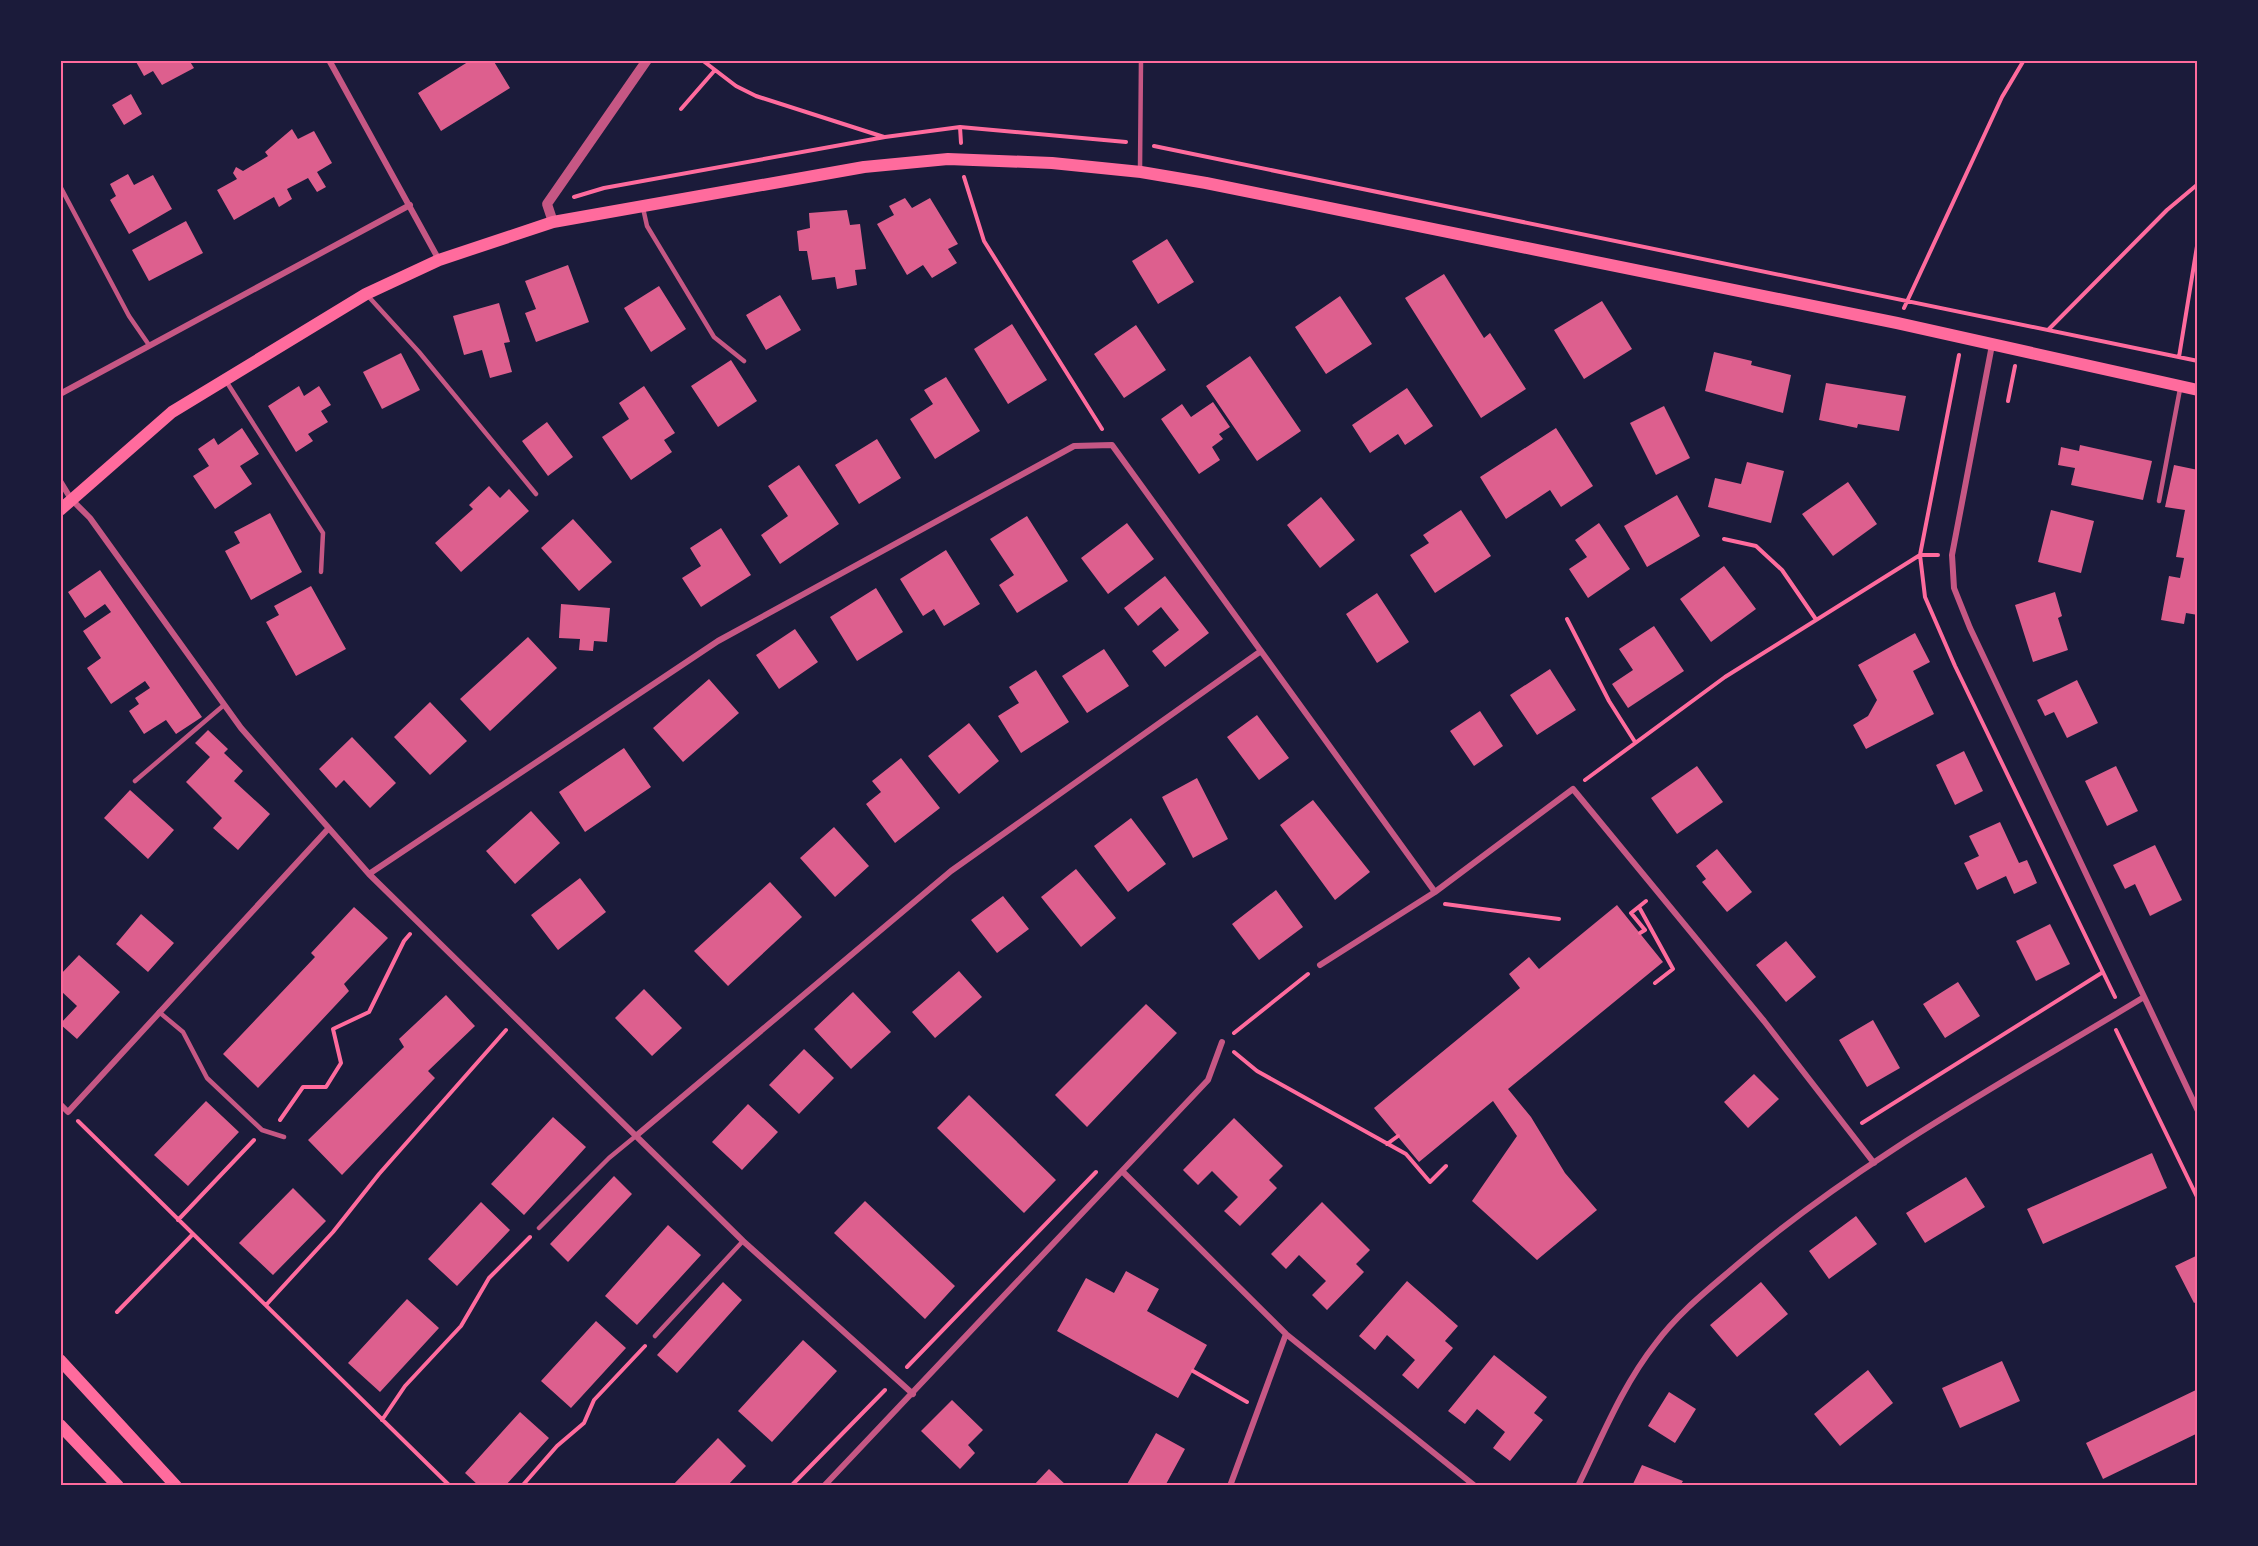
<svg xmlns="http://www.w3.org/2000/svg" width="2258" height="1546" font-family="Manrope,sans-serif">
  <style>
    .building { fill: #dd5f8e }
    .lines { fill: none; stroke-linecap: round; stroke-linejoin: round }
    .path { stroke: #ff6b9d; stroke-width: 4 }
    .service { stroke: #c65784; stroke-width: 4.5 }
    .minor { stroke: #c65784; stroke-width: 6 }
    .tertiary { stroke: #c65784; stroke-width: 10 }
    .secondary { stroke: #ff6b9d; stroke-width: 12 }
    .neatline { fill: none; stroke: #ff6b9d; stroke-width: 2 }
  </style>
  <rect width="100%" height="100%" fill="#1b1b3a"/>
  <!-- building -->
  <path class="building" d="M135,60H189L194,68L162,85L153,71L144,76Z
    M471,60H493L510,88L441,131L418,93Z
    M131,94L142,114L124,125L112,105Z
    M292,129L298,139L314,131L332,163L317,172L326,187L317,192L308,178L287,189L292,199L279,207L274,197L234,220L217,190L237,179L233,173L236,167L243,171L268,156L265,152Z
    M128,174L134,185L153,175L172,209L129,234L110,200L116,196L110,184Z
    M905,198L912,208L930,198L958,244L948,249L957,263L932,278L923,265L907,275L877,224L894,215L889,206Z
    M847,210L850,225L860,224L866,269L855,270L857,285L837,289L835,277L812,280L807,251H799L797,231L810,228L809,213Z
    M186,221L203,253L149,281L132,250Z
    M1167,239L1194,282L1158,304L1132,261Z
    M568,265L589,322L536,342L525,313L536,309L525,281Z
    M1444,274L1484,338L1490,333L1526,389L1481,418L1405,298Z
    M659,286L686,329L651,352L624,308Z
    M780,295L801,330L766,350L746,315Z
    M1340,296L1372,344L1326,374L1295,327Z
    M1602,301L1632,349L1584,379L1554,330Z
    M499,303L510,342L504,343L512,372L490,378L482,350L464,355L453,316Z
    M1012,324L1047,380L1008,404L974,349Z
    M1136,325L1166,370L1124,398L1094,354Z
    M1714,352L1752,361L1751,365L1791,375L1783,413L1705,391Z
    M401,353L420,390L382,409L363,372Z
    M1250,356L1301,431L1257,461L1206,386Z
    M731,360L757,401L718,427L691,386Z
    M946,377L980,431L935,459L910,419L933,404L924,390Z
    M1826,383L1906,396L1899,431L1858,424L1857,428L1819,420Z
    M299,386L304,396L319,386L331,405L321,411L328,422L308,434L313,441L296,452L268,406Z
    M644,386L675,433L664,440L672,452L631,480L602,437L629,419L619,403Z
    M1407,388L1433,426L1405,445L1398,434L1370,453L1352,425Z
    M1213,402L1230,427L1219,434L1223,439L1212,447L1220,460L1199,474L1161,419L1182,404L1191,417Z
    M1664,406L1690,458L1656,475L1630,423Z
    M547,422L573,457L548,476L522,441Z
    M242,428L259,454L240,466L252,484L215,509L193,476L209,466L198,449L214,438L218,445Z
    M1556,428L1593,486L1561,507L1550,490L1506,519L1480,477Z
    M877,439L901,478L859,504L835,465Z
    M2080,445L2152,461L2143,500L2071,485L2075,468L2058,465L2061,447L2079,451Z
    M1747,462L1784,471L1771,523L1708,507L1715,478L1741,484Z
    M799,465L839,524L780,564L761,535L788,516L768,486Z
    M2174,465L2198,470V615L2186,613L2184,624L2161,620L2169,576L2180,578L2184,558L2176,557L2185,510L2165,507Z
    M1848,482L1877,524L1833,556L1802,514Z
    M489,486L500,498L509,489L529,511L461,572L435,543L473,509L469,505Z
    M1677,495L1700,536L1647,567L1624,526Z
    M1321,497L1355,540L1320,568L1287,525Z
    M1461,510L1491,556L1435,593L1410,555L1429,543L1423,535Z
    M2051,510L2094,521L2081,573L2038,562Z
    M270,513L302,572L251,600L225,551L240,543L234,532Z
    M1027,516L1068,581L1017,613L999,585L1014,575L990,539Z
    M573,519L612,562L579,591L541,548Z
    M1127,523L1154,559L1108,594L1081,558Z
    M1599,523L1630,569L1588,598L1569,569L1587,557L1575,540Z
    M721,528L751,575L701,607L682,578L701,566L690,548Z
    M946,550L980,604L944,626L934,609L923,616L900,579Z
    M1724,566L1756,609L1711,642L1680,599Z
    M100,570L202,717L176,734L166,720L144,734L129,711L139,704L135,698L150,688L145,681L111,704L87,668L101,658L83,631L111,612L105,604L85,618L68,592Z
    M1165,576L1209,633L1165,667L1152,651L1179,630L1161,607L1138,626L1124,608Z
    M311,586L346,649L296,676L266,622L279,615L274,606Z
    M876,588L903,632L857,661L830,617Z
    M2055,592L2062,616L2058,618L2068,650L2033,662L2015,605Z
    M1377,593L1409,642L1377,663L1346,614Z
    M561,604L610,608L607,642L594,641L593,651L579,650L580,639L559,638Z
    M1654,626L1684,671L1628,708L1612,684L1633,670L1619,649Z
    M795,629L818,662L779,689L756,655Z
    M1915,633L1930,662L1913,671L1934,714L1866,749L1853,725L1868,716L1877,700L1858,665Z
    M528,637L557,668L490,731L460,699Z
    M1104,649L1129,686L1087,713L1062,676Z
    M1550,669L1576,710L1537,735L1510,695Z
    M1036,670L1069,722L1021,753L998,716L1019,703L1009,687Z
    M709,679L739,713L683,762L653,728Z
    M2077,680L2098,723L2067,738L2054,712L2045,716L2037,700Z
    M430,702L467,741L430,775L394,737Z
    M1480,711L1503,746L1474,766L1450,731Z
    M1257,715L1289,758L1259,780L1227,737Z
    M969,723L999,761L959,794L928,756Z
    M208,730L228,749L224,753L243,771L234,781L270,814L238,850L213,828L222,818L186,782L210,757L195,743Z
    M352,737L396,783L370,808L344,780L336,788L319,769Z
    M624,748L651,787L585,832L559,792Z
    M1964,751L1983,791L1955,805L1936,765Z
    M901,758L940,808L895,843L866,804L881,792L872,781Z
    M1697,766L1723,802L1677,834L1651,798Z
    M2116,766L2138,811L2107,826L2085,781Z
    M1197,778L1228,839L1193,858L1162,797Z
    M130,790L174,830L148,859L104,818Z
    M1313,800L1370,872L1335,900L1280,825Z
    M531,811L560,843L515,884L486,851Z
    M1131,818L1166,864L1128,892L1094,846Z
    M2000,822L2019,863L2027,860L2037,883L2014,894L2006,876L1977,890L1964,863L1979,856L1969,836Z
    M834,827L869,866L835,897L800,858Z
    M2155,845L2182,900L2150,916L2135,884L2125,889L2113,865Z
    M1717,849L1752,892L1727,912L1702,882L1706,879L1696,866Z
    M1076,869L1116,918L1081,947L1041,897Z
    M580,878L606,912L558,950L531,915Z
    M770,882L802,917L728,986L694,951Z
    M1276,890L1303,927L1259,960L1232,924Z
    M1003,896L1029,929L997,953L971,920Z
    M1617,905L1663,962L1508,1089L1531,1117L1565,1173L1597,1210L1537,1260L1472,1201L1517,1136L1493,1101L1419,1162L1374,1108L1520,988L1509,974L1529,957L1539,969Z
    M354,907L388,938L344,984L349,991L258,1088L223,1054L315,957L311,953Z
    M141,914L174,943L148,972L116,944Z
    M2050,924L2070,964L2036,981L2016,941Z
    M1786,941L1816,977L1786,1002L1756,965Z
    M79,955L120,992L77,1039L60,1024L77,1006L60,990V975Z
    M959,971L982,997L935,1038L912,1012Z
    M1958,982L1980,1016L1945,1038L1923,1004Z
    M644,989L682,1028L652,1056L615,1018Z
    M853,992L891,1032L851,1069L814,1029Z
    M446,995L475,1026L428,1071L435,1078L342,1175L308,1140L404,1047L399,1039Z
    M1146,1004L1177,1033L1087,1127L1055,1095Z
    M1873,1020L1900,1068L1867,1087L1839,1040Z
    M804,1049L834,1078L799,1114L769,1085Z
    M1754,1074L1779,1099L1748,1128L1724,1102Z
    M969,1095L1056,1180L1024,1213L937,1128Z
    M206,1101L239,1132L188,1186L154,1155Z
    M748,1104L778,1132L742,1170L712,1142Z
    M553,1117L586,1147L524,1215L491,1184Z
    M1234,1118L1283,1166L1269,1180L1277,1188L1240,1226L1224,1211L1238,1197L1212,1171L1198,1185L1183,1170Z
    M2152,1153L2167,1188L2043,1244L2027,1209Z
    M614,1176L632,1194L568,1262L550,1244Z
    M1966,1177L1985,1207L1925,1243L1906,1213Z
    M293,1188L326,1221L273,1275L239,1243Z
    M865,1201L955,1286L925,1319L834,1233Z
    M481,1202L510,1230L457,1286L428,1259Z
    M1322,1202L1370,1250L1356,1264L1364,1272L1327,1310L1312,1295L1326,1281L1299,1255L1286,1269L1271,1254Z
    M1856,1216L1877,1244L1829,1279L1809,1251Z
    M668,1225L701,1255L637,1325L605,1296Z
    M2198,1255V1301L2194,1303L2175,1266Z
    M1126,1271L1159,1289L1147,1311L1207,1345L1178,1398L1057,1331L1086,1278L1114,1293Z
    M1407,1281L1458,1326L1445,1341L1453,1348L1418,1389L1402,1375L1415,1360L1387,1335L1375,1350L1359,1336Z
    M723,1282L742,1300L677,1373L657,1355Z
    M1761,1282L1788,1314L1737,1357L1710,1325Z
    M407,1299L439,1328L380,1392L348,1363Z
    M596,1321L626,1348L571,1408L541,1381Z
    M803,1340L837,1371L772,1442L738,1411Z
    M1494,1355L1547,1397L1534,1413L1543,1420L1510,1461L1493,1448L1505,1432L1477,1409L1465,1424L1448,1411Z
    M2002,1361L2020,1401L1960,1428L1942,1388Z
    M1868,1370L1893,1403L1840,1446L1814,1414Z
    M2198,1389V1433L2103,1479L2086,1443Z
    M1669,1392L1696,1409L1675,1443L1648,1426Z
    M952,1400L983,1430L968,1445L975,1453L960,1469L921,1431Z
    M520,1412L549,1438L505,1486H479L465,1473Z
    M1156,1433L1185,1449L1165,1486H1126Z
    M718,1438L746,1466L727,1486H672Z
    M1642,1465L1683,1481L1680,1486H1632Z
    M1049,1469L1067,1486H1033Z"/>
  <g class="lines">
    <!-- path -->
    <path class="path" d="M702,60L736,86L756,96L884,137
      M681,109L715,70
      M960,127L961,143
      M1154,146L2198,361
      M964,177L984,241L1102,429
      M574,197L604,188L885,137L960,127L1126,142
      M1904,308L2002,97L2024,60
      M2049,329L2167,210L2198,184
      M1959,355L1920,555L1925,597L1955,666L2115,997
      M2179,357L2198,240
      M2008,401L2015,366
      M1724,539L1756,546L1782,570L1815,618
      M1567,619L1609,701L1635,742
      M1585,780L1725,677L1920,555H1938
      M1445,904L1559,919
      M1639,907L1673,969L1655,983
      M1640,933L1645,930L1631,913L1646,901
      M2116,1030L2198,1199
      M1234,1033L1308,974
      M1234,1052L1257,1071L1406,1154L1430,1182L1446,1166
      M280,1120L303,1087H326L341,1063L333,1029L369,1012L404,941L410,934
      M78,1121L450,1486
      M1862,1123L2103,972
      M1387,1144L1398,1136
      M178,1220L254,1140
      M266,1305L333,1232L379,1174L506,1030
      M117,1312L193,1234
      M907,1367L1096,1172
      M1193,1371L1247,1402
      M382,1420L405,1386L461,1326L489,1278L530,1237
      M522,1486L557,1446L584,1423L594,1400L645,1346
      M791,1486L885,1390"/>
    <!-- service -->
    <path class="service" d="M1140,169L1141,60
      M60,186L129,316L149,345
      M643,208L647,226L714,337L744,361
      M368,296L419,352L536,494
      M226,381L323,533L321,572
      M2159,501L2180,389
      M135,781L224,705
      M159,1012L183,1032L207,1078L262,1130L284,1137
      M539,1228L609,1158L637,1135
      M655,1336L743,1241"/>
    <!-- minor -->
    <path class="minor" d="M329,60L439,260
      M1992,345L1952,555L1954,588L1970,628L2198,1111
      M60,394L410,205
      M60,481L71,499L90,518L241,728L369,874L743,1241L913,1394
      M369,874L718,641L1074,446L1112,445L1435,892
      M1320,965L1435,892L1573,789L1764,1021L1874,1163
      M60,1104L68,1112L328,829
      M637,1135L951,871L1261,651
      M1123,1172L1286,1334L1475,1486
      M824,1486L1208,1080L1222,1042
      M1230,1486L1286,1334
      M1578,1486C1602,1437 1622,1386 1656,1343C1679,1312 1709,1289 1738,1264C1859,1160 2008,1080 2144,997"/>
    <!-- tertiary -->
    <path class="tertiary" d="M553,222L547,204L647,60"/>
    <!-- secondary -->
    <path class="secondary" d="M60,510L172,412L366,294L439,260L553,222L864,167L948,159L1052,163L1141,172L1206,183L1897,323L2198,390
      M60,1360L176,1486
      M60,1425L118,1486"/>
  </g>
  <!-- border -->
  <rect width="2258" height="1546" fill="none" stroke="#1b1b3a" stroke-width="123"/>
  <rect x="62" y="62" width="2134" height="1422" class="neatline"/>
</svg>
